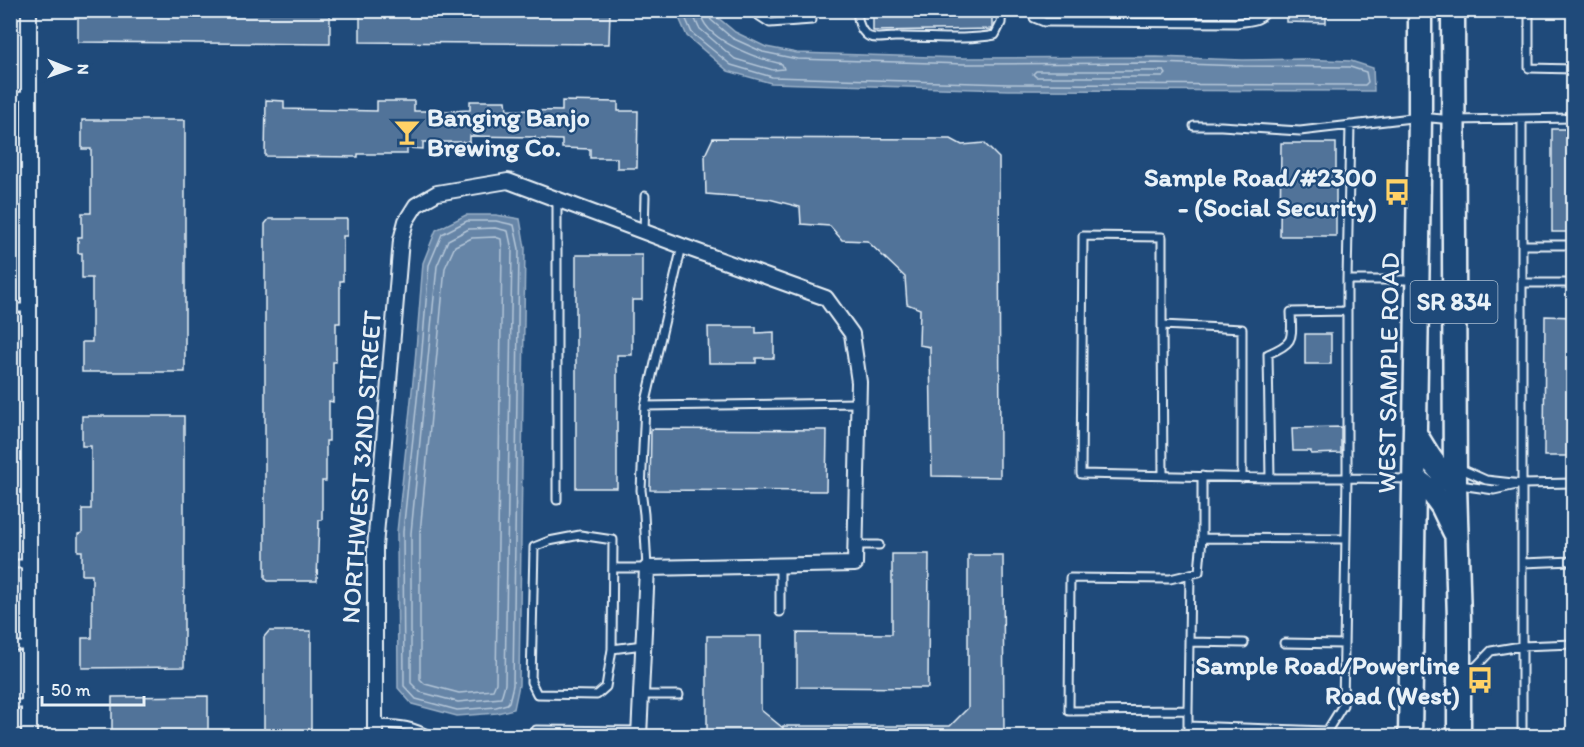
<svg xmlns="http://www.w3.org/2000/svg" width="1584" height="747" font-family="Itim,sans-serif">
  <style>
    .water { fill: #6685a7; stroke: #9ab0c7; stroke-width: 1.5 }
    .lines { fill: none; stroke-linecap: round; stroke-linejoin: round }
    .shore { stroke: #b4c6d8; stroke-width: 1.5 }
    .building { fill: #517399; stroke: #e8f1f8; stroke-width: 1.5 }
    .lane-casing { stroke: #e8f1f8; stroke-width: 11 }
    .street-casing { stroke: #e8f1f8; stroke-width: 18 }
    .primary-casing { stroke: #e8f1f8; stroke-width: 27 }
    .lane { stroke: #1f4a7a; stroke-width: 7 }
    .street { stroke: #1f4a7a; stroke-width: 14 }
    .primary { stroke: #1f4a7a; stroke-width: 22 }
    .labels { text-anchor: middle; stroke-width: 4.5; stroke-linejoin: round; paint-order: stroke }
    .shield { fill: #1f4a7a; stroke: #acbfd2; stroke-width: 1.5 }
    .shield-label { font-size: 24px; font-weight: bold; fill: #e8f1f8 }
    .poi-label { font-size: 26px; font-weight: bold; fill: #e8f1f8; stroke: #1f4a7a; text-anchor: end }
    .street-label { font-size: 26px; fill: #e8f1f8; stroke: #1f4a7a }
  </style>
  <rect width="100%" height="100%" fill="#1f4a7a"/>
  <filter id="ink" filterUnits="userSpaceOnUse"><feTurbulence type="fractalNoise" baseFrequency=".0167" numOctaves="2"/><feDisplacementMap in="SourceGraphic" scale="12" xChannelSelector="R" yChannelSelector="G"/><feConvolveMatrix kernelMatrix="1 2 1 2 8 2 1 2 1" color-interpolation-filters="sRGB"/></filter>
  <g filter="url(#ink)">
    <!-- water -->
    <path class="water" d="M676,11H713L716,16L735,32L766,47L797,53L965,58L1157,57L1243,60L1301,59L1351,61L1373,68L1374,91L1008,90L771,83L728,71L687,36Z
      M466,215H496L520,219L525,248L519,685L514,709L497,713L457,716L412,704L398,688L397,532L415,362L423,263L436,230Z"/>
    <g class="lines">
      <!-- shore -->
      <path class="shore" d="M682,10L692,33L731,65L772,77L1008,84L1365,85L1368,82L1366,72L1350,67L1243,66L1157,63L965,64L797,59L763,52L732,38L711,20L708,10
        M691,10L699,28L735,59L773,70L784,69L782,64C758,59 702,40 700,10
        M1036,71H1164L1166,74L1163,77H1036L1033,74Z
        M496,221L514,225L519,249L513,685L509,702L507,704L496,707L457,710L416,699L404,686L403,532L421,362L429,265L442,234L467,221Z
        M495,228L508,231L512,250L505,684L501,698L458,702L420,692L411,683V533L437,266L448,240L469,229Z
        M495,237L501,239L502,250L496,683L493,690L459,693L425,684L420,679V533L445,268L455,246L472,238Z"/>
    </g>
    <!-- building -->
    <path class="building" d="M78,10H330V44L78,42Z
      M360,10H610L609,44L360,42Z
      M873,10H992V29L873,31Z
      M1286,10H1326V23L1286,22Z
      M266,100L284,101V109L377,111V101H414V111H449L470,110V101H506L507,110L562,111V101L618,102V111H638L637,168H617V158H590V149L562,148V140L535,139V137L470,136V142H423V149L407,148V154H358V157L265,156Z
      M82,120H185V372H82V342H92V278H82V253H78V237H82V213H91V149H82Z
      M1552,129H1574V232H1552Z
      M713,138L951,139L962,145L984,143L999,158L1000,477L932,476L930,347L919,345L920,309L907,304L905,277L867,241L842,240L830,226L801,224L800,207L769,199L706,194L705,155Z
      M1281,143H1336V236H1280Z
      M269,219H347V236H343V281H340V323H336V362H333V402L329,401V441H326V481H322V520H319L317,581H268L265,578V224Z
      M576,255H642V300H632V355H617V488H576Z
      M1545,316L1574,317V456H1544Z
      M708,327H756V333L774,332V358H756V363H709Z
      M1305,334H1331V364H1305Z
      M82,416H184V667L82,668V638H92V575H82V551H78V534L82,533V509H91V446H82Z
      M1341,427V453L1311,454V451H1293L1292,428Z
      M651,429L827,430L826,491L650,490Z
      M892,554H929L928,688L797,687V633L892,634Z
      M968,555H1003L1004,736H707V636H761V710L783,728V726H950L968,708Z
      M269,631H311V736H264V637Z
      M208,696V736H112V697Z"/>
    <g class="lines">
      <defs>
        <path id="lane" d="M750,10L770,23L812,20
          M857,10C858,20 859,30 868,36C874,40 887,37 895,37C928,36 962,41 995,35L1001,23L1002,10
          M1032,10L1034,18L1044,22L1237,23C1248,21 1262,22 1267,10
          M1529,10V68L1574,69
          M10,98L29,95
          M1350,125L1347,280H1415
          M1194,126H1221L1300,131L1420,117L1453,120L1574,118
          M557,200V500
          M644,232L645,196
          M1522,245H1574
          M1347,280V478L1410,479
          M1522,283H1574
          M10,308H29
          M1162,325L1163,476
          M645,406L858,403
          M1459,468L1486,480L1522,484L1574,483
          M1202,476V538
          M1242,478V329L1162,325V237L1083,236L1081,474C1144,475 1207,477 1270,478
          M1460,485L1494,490L1517,485
          M856,545H879
          M1522,563L1574,561
          M10,564H29
          M613,568H647L644,514L641,490L645,406L682,246
          M780,612V565
          M1189,642L1244,643
          M1284,643L1344,644
          M10,646H29
          M612,649L613,540L580,535L549,541L534,547L531,682L537,694L597,695L606,687L612,649L643,645
          M1465,678L1491,651L1521,646L1574,644
          M641,695H679
          M10,704H29
          M1188,710L1190,574
          M375,724C399,725 409,724 431,736
          M1188,726L1244,728
          M531,736L536,730L639,731
          M1188,736V710L1069,711L1070,578L1170,579L1199,572L1202,538L1346,539
          M1244,736V728L1327,731L1343,705L1347,478H1270L1268,354C1295,343 1292,339 1291,312L1347,311
          M1522,736V119"/>
        <path id="street" d="M29,10V736
          M375,736V547L401,240L406,221L416,205L437,193L508,181L682,246L826,298L852,334L859,382L855,564L647,568L639,736"/>
        <path id="primary" d="M1453,10L1455,485L1459,619V736
          M1416,435C1429,457 1435,468 1455,485
          M1415,479L1431,491L1442,506L1454,531
          M1410,736L1420,117V10"/>
      </defs>
      <!-- lane casing -->
      <use href="#lane" class="lane-casing"/>
      <!-- street casing -->
      <use href="#street" class="street-casing"/>
      <!-- primary casing -->
      <use href="#primary" class="primary-casing"/>
      <!-- lane -->
      <use href="#lane" class="lane"/>
      <!-- street -->
      <use href="#street" class="street"/>
      <!-- primary -->
      <use href="#primary" class="primary"/>
    </g>
  </g>
  <!-- icons -->
  <defs>
    <symbol id="bar-bare" viewBox="-9 -9 18 18"><path d="M-6-5H6L.8 .8V4.5H3.5V6h-7V4.5H-.8V.8Z" fill="#ffd166" stroke="#1f4a7a" stroke-width="2.5" paint-order="stroke"/></symbol>
    <symbol id="bus-bare" viewBox="-9 -9 18 18"><path d="M-5-6H5V4H4V6H2V4H-2V6H-4V4H-5ZM-3.5-4V0h7V-4ZM-3.5 1.2v1.5H-2V1.2ZM2 1.2v1.5H3.5V1.2Z" fill="#ffd166" stroke="#1f4a7a" stroke-width="2.5" paint-order="stroke"/></symbol>
  </defs>
  <g fill-rule="evenodd">
    <use href="#bar-bare" x="388" y="113" width="38" height="38"/>
    <use href="#bus-bare" x="1378" y="173" width="38" height="38"/>
    <use href="#bus-bare" x="1461" y="661" width="38" height="38"/>
  </g>
  <g class="labels">
    <!-- shield labels -->
    <rect class="shield" x="1410.5" y="281" width="87" height="42" rx="4.5"/>
    <g class="shield-label">
      <text x="1454" y="310">SR 834</text>
    </g>
    <!-- poi labels -->
    <g class="poi-label">
      <text x="427" y="126" text-anchor="start">Banging Banjo<tspan x="427" dy="30">Brewing Co.</tspan></text>
      <text x="1377" y="186">Sample Road/#2300<tspan x="1377" dy="30">- (Social Security)</tspan></text>
      <text x="1460" y="674">Sample Road/Powerline<tspan x="1460" dy="30">Road (West)</tspan></text>
    </g>
    <!-- street labels -->
    <g class="street-label">
      <text transform="translate(1388 373) rotate(-89)" y="9">WEST SAMPLE ROAD</text>
      <text transform="translate(361 467) rotate(-86)" y="9">NORTHWEST 32ND STREET</text>
    </g>
  </g>
  <!-- margin -->
  <rect width="1584" height="747" fill="none" stroke="#1f4a7a" stroke-width="36"/>
  <rect x="18" y="18" width="1548" height="711" fill="none" stroke="#e8f1f8" stroke-width="2" filter="url(#ink)"/>
  <!-- north arrow -->
  <g transform="translate(69 69) rotate(91)" stroke="#1f4a7a" stroke-width="4.5" paint-order="stroke">
  <path d="M0-4.5L10 22L0 15L-10 22Z" fill="#e8f1f8"/>
  <text y="-9" font-size="16" font-weight="bold" text-anchor="middle" fill="#e8f1f8">N</text>
  </g>
  <!-- scale -->
  <path d="M42 696v9h102v-9" fill="none" stroke="#e8f1f8" stroke-width="3"/>
  <text x="51" y="696" font-size="18" fill="#e8f1f8" stroke="#1f4a7a" stroke-width="4.5" paint-order="stroke">50 m</text>
</svg>
